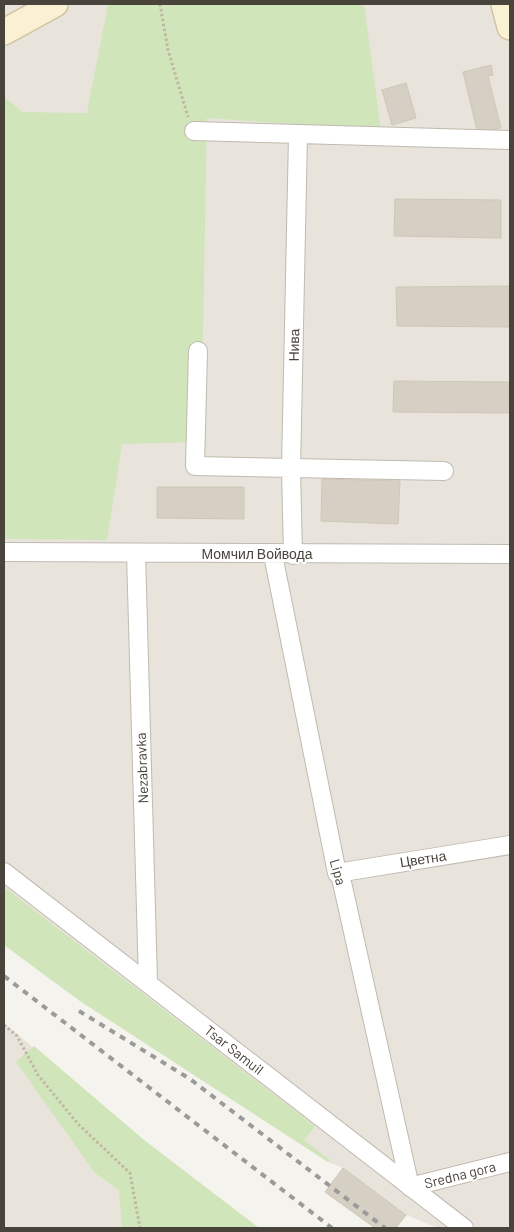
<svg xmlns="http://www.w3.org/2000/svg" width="514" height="1232" font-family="Barlow,sans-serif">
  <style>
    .residential { fill: #e8e4dc }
    .green { fill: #d1e5ba }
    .building { fill: #d6cfc3; stroke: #d0c6b7 }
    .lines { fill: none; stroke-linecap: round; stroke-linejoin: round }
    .street-casing { stroke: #c0bab0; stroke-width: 20 }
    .secondary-casing { stroke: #d0c4a1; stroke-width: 28 }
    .path { stroke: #c0b6a3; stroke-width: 3; stroke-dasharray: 2.5 2.5; stroke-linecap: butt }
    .street { stroke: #fff; stroke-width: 18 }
    .secondary { stroke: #faf0d2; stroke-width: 25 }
    .rail { stroke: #9a9a9a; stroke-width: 4; stroke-dasharray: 6 6; stroke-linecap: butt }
    .labels { text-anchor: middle; stroke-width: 4; stroke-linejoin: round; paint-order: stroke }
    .street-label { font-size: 14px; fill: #49443b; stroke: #fff }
  </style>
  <rect width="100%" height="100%" fill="#f5f3ed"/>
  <!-- residential -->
  <path class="residential" d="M4,4H510V1228H438L406,1215L343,1168L328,1162L80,1001L4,945Z
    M4,1023L144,1140L259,1228H4Z"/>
  <!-- green -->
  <path class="green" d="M108,4H364L381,130L207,118L201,442L122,444L107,540L4,539V97L23,112L87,113Z
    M4,887L315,1126L304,1140L330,1160L328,1162L80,1001L4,945Z
    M34,1046L144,1140L259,1228H122L119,1190L95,1173L16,1062Z"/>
  <!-- building -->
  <path class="building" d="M491,65L493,75L488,76L501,128L478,134L463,72Z
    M406,83L416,118L392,125L382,90Z
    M395,199L501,200V238L394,236Z
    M510,286V327L397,326L396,287Z
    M394,381L510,382V413L393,412Z
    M322,479L400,481L398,524L321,521Z
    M157,487H244V519L157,518Z
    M343,1168L406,1215L396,1228H375L325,1192Z"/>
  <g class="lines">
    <defs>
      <path id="street" d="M194,131L510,140
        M198,351L195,466L444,471
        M4,552L510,554
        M136,553L148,982
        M273,555L337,873L341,878L410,1187L510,1162
        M293,555L291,469L298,135
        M4,872L464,1228
        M337,873L510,845"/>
      <path id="secondary" d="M504,4L510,27
        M4,32L55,4"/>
    </defs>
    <!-- street casing -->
    <use href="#street" class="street-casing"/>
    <!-- secondary casing -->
    <use href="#secondary" class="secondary-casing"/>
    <!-- path -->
    <path class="path" d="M160,4L168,50L188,117
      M4,1025L17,1036L38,1075L78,1124L130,1173L140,1228"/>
    <!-- street -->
    <use href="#street" class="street"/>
    <!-- secondary -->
    <use href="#secondary" class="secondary"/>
    <!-- rail -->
    <path class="rail" d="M4,976L332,1228
      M79,1011L190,1079L385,1228"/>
  </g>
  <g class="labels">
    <!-- street labels -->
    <g class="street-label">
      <text transform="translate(294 345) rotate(-89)" y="5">Нива</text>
      <text x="257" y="559">Момчил Войвода</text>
      <text transform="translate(142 768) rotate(-92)" y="5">Nezabravka</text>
      <text transform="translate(423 859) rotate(-9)" y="5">Цветна</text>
      <text transform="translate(338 872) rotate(74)" y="5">Lipa</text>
      <text transform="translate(234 1050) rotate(38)" y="5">Tsar Samuil</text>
      <text transform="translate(460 1175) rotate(-14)" y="5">Sredna gora</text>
    </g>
  </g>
  <!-- border -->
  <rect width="514" height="1232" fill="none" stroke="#49443b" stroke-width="10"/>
</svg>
